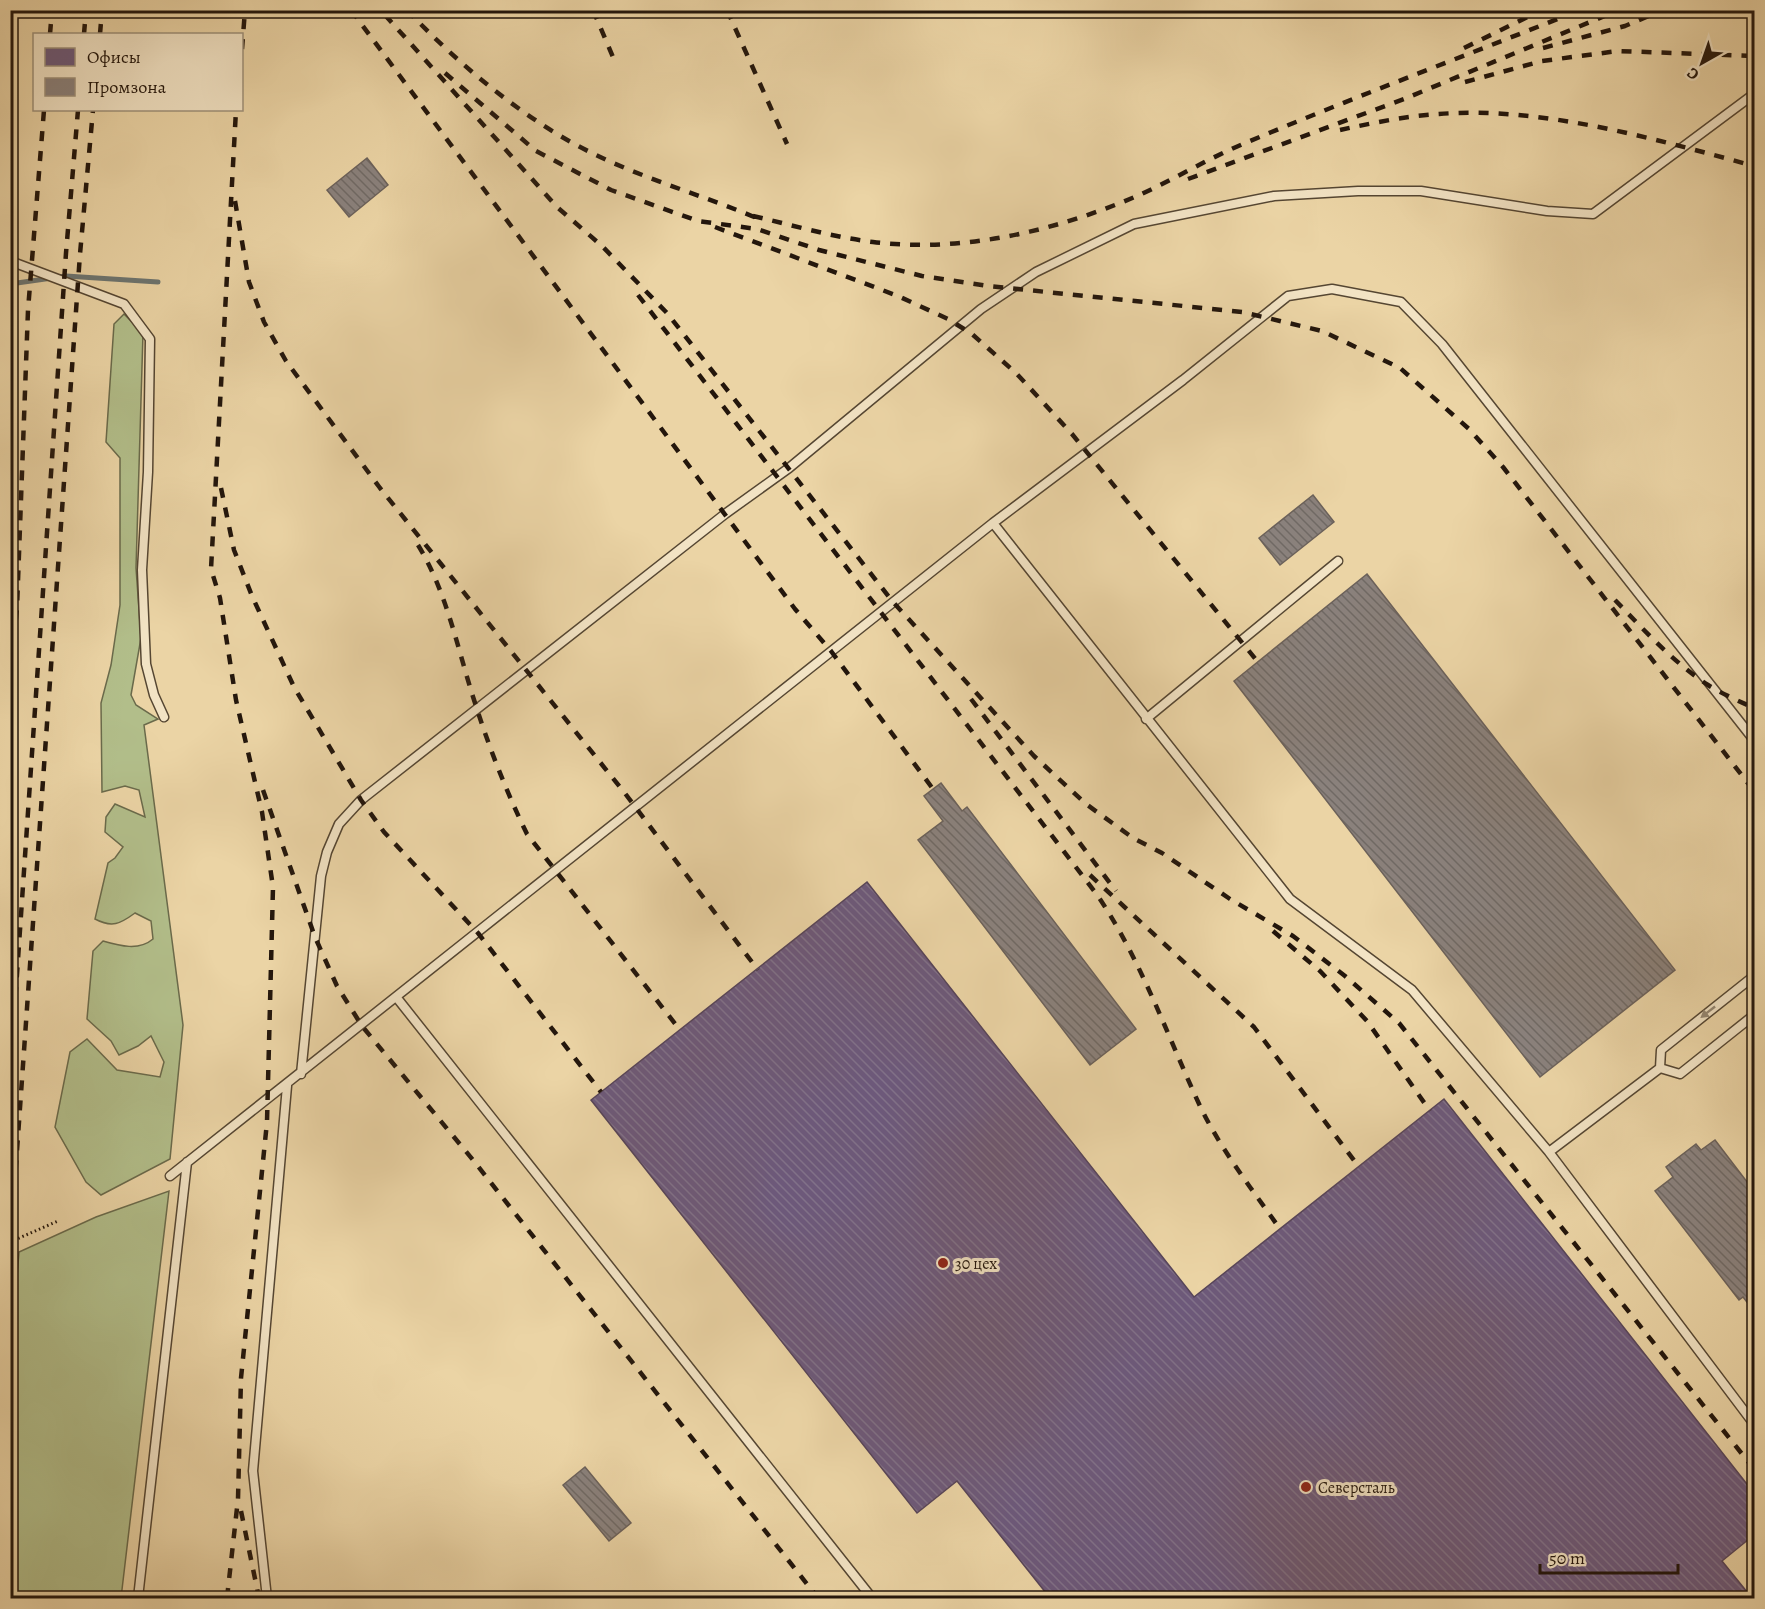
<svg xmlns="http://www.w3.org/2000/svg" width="1765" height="1609" font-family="Alegreya,serif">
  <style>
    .green { fill: #b2be8a; stroke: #6a6a4b; stroke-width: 1.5 }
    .offices { fill: url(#offices-back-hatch); stroke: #574559; stroke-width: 1.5 }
    .industry { fill: url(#industry-back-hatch); stroke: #6b615a; stroke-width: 1.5 }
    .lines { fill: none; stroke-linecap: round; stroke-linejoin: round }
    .stream { stroke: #6d7570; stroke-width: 5 }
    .lane-casing { stroke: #554632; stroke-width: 11 }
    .path { stroke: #23160c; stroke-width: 3; stroke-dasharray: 1.5 3; stroke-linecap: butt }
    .lane { stroke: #f2e3c4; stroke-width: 8 }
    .rail { stroke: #23160c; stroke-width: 4.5; stroke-dasharray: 10 10; stroke-linecap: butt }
    .oneway { fill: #958771 }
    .poi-dot { fill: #8f2418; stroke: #f2e3c4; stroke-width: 2 }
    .labels { text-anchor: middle; stroke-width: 6; stroke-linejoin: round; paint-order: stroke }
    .poi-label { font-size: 16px; fill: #23160c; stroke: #f2e3c4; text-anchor: start }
  </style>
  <defs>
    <pattern id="offices-back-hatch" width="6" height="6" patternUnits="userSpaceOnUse" patternTransform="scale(1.5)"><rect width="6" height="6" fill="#6d597a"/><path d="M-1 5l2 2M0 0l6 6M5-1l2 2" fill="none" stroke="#817189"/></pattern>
    <pattern id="industry-back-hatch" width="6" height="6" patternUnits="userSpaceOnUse" patternTransform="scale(1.5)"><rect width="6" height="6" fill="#8a817c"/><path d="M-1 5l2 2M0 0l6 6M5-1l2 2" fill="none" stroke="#706964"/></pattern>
  </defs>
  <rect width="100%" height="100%" fill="#ebd4a5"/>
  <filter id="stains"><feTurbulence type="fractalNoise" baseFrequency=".00333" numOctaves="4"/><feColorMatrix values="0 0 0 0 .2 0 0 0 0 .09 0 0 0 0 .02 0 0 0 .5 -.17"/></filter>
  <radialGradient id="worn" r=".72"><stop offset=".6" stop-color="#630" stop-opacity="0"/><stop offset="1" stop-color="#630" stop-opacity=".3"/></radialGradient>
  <!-- green -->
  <path class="green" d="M124,314L143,333L136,568L141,638L131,695L136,705L158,719L144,725L183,1025L170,1159L101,1195L86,1182L55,1127L70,1052L87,1039L117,1070L160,1077L164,1062L151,1036L138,1046L119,1055L111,1041L87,1019L93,951L103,941C120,946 139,951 153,939L151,921L135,913C120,924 112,928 95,919L108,863L115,858L123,847L105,832L106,817L115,804L145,817L139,790L125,786L102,792L101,703L111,665L120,605V458L106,442L114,324Z
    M169,1191L121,1598H11L10,1362L19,1252L96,1217Z"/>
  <!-- offices -->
  <path class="offices" d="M867,882L1194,1297L1444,1099L1754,1493V1535L1722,1561L1752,1598H1050L957,1481L917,1513L591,1100Z"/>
  <!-- industry -->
  <path class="industry" d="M367,158L388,185L349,217L327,190Z
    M1313,495L1334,522L1280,565L1259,538Z
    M1367,574L1675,970L1540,1077L1234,681Z
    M941,783L962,811L967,807L1136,1029L1090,1065L918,840L943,821L924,796Z
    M1715,1140L1754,1191V1311L1743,1297L1739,1300L1655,1191L1673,1177L1666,1167L1696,1144L1701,1150Z
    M585,1467L631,1523L609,1541L563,1485Z"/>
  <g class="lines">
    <!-- stream -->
    <path class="stream" d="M10,284L66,276L158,282"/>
    <defs>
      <path id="lane" d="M10,261L124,304L150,339L148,472L142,570L146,664L154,695L164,717
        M993,523L1290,899L1412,990L1549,1152L1754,1424
        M1146,719L1338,561
        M397,998L872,1598
        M1660,1068L1680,1074L1754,1015
        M301,1074L321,876L327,852L339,824L361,800L725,514L789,468L981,309L1036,272L1134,224L1274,196L1358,191H1421L1547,211L1593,214L1754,94
        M1549,1152L1660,1068L1661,1050L1754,976
        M170,1176L993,523L1183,380L1288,296L1332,289L1401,302L1442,344L1754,740
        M138,1598L187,1162
        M267,1598L253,1471L287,1086"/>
    </defs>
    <!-- lane casing -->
    <use href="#lane" class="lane-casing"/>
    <!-- path -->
    <path class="path" d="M10,1242L58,1221"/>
    <!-- lane -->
    <use href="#lane" class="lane"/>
    <!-- rail -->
    <path class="rail" d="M351,10L795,609L831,651L933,789
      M407,10C458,64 527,122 594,154C647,180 705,196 759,219
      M593,10L613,57
      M727,10L787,144
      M385,15L557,207L602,246L667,313L893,602L1034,756L1086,804L1133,838L1162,853L1230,899L1293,936L1345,976L1399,1023L1754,1469
      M50,34L52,10
      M84,34L86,10
      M100,34L102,10
      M1464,48L1542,10
      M1543,48L1625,26L1663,10
      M242,49L245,10
      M445,73L536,151L611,190L698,221L757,229L819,250L922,276L988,286L1242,312L1322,331L1400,368L1469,429L1503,467L1754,791
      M1465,82L1542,61L1618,51L1754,56
      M1340,130C1372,123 1406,116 1439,114C1542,106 1655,139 1754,166
      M1188,179L1404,99L1619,10
      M235,201L249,282L264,322L286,361L380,488L624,792L758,970
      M753,216C792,225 832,237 873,242C963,253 1055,231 1137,196C1173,180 1207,159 1243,144C1354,97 1468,55 1580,10
      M715,227L898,296L948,319L972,334L1017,374L1072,434L1258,662
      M638,295L1098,896C1142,962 1167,1035 1200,1106C1221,1150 1252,1189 1280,1229
      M221,488L234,550L252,596L294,687L361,800L384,832L478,933L601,1092
      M418,545C448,594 458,652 476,706C490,750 507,793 527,834L680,1030
      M1615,600C1644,630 1673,662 1708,685C1722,694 1739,701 1754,708
      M10,680L17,608L28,310L44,110
      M971,699L1116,891
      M263,790L315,937L337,986L362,1026L473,1160L818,1598
      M1090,875L1254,1027L1359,1167
      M1273,931L1320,971L1367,1021L1430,1111
      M10,1077L66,253L78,110
      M10,1250L80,254L93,110
      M241,1511L259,1598
      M227,1598L238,1499L241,1378L267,1122L273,887L262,812L236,700L220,598L211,569L236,110"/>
  </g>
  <!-- one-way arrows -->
  <defs><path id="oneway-solid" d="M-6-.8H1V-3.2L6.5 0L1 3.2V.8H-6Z" transform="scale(1.5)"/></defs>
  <use class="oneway" href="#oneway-solid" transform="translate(1708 1012) rotate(142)"/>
  <!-- markers -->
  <g class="poi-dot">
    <circle cx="943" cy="1263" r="6"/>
    <circle cx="1306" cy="1487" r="6"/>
  </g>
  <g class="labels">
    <!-- poi labels -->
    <g class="poi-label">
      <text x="955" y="1269">30 цех</text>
      <text x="1318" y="1493">Северсталь</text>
    </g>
  </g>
  <!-- margin -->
  <rect width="1765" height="1609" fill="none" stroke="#ebd4a5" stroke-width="36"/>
  <rect x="12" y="12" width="1741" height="1585" fill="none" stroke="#23160c" stroke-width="3"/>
  <rect x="18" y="18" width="1729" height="1573" fill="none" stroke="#23160c" stroke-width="1.5"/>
  <!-- legend -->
  <rect x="33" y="33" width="210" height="78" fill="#f2e3c4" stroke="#9f917a" stroke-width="1.5"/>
  <rect x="45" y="48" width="30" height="18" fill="#6d597a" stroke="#9f917a" stroke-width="1.5"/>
  <text x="87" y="63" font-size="18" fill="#23160c">Офисы</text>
  <rect x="45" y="78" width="30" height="18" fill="#8a817c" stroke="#9f917a" stroke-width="1.5"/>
  <text x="87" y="93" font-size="18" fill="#23160c">Промзона</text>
  <!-- north arrow -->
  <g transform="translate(1702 63) rotate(220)" stroke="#f2e3c4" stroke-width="4.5" paint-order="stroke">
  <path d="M0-4.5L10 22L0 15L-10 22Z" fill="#23160c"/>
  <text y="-9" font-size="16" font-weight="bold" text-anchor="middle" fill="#23160c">С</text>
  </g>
  <!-- scale -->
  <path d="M1540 1564v9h138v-9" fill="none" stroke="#23160c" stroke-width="3"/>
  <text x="1549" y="1564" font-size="18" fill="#23160c" stroke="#f2e3c4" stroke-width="4.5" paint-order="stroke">50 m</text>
  <rect width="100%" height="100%" filter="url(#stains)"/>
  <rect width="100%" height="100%" fill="url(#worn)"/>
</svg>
